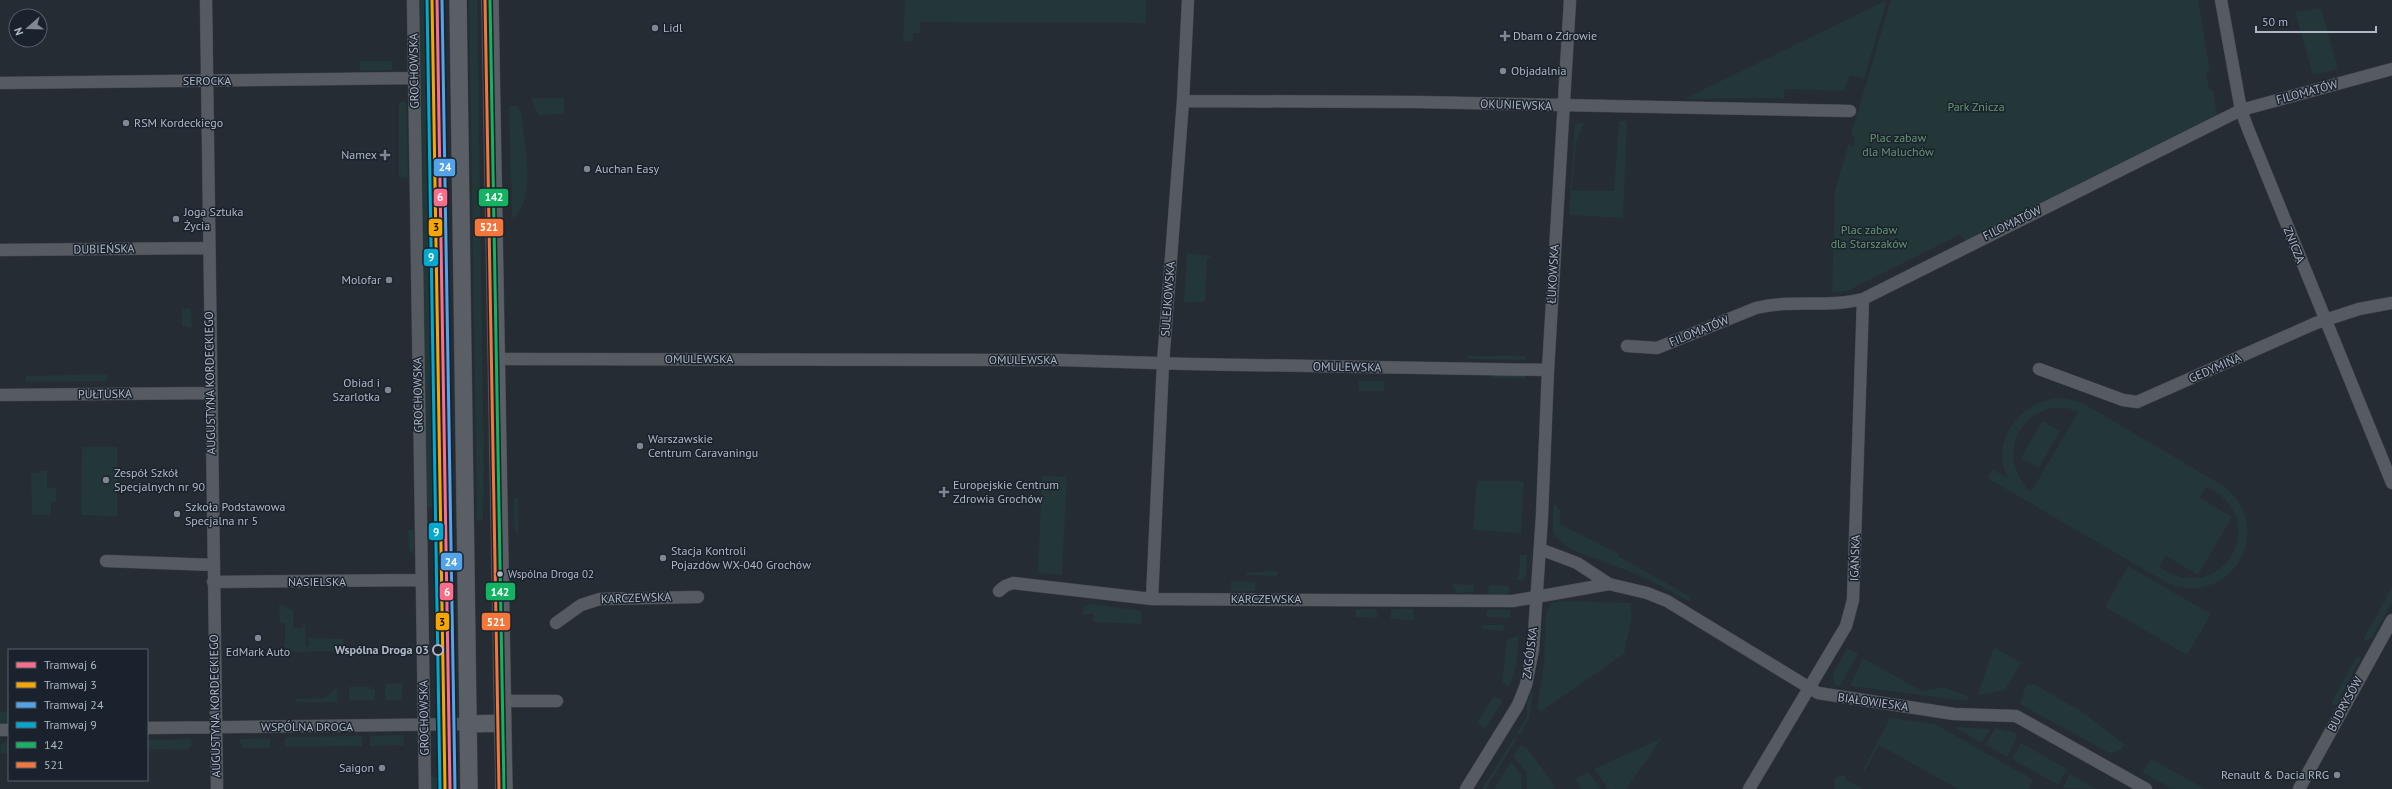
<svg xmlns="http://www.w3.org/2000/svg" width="2392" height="789" font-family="'PT Sans',sans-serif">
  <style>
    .green { fill: #233638; fill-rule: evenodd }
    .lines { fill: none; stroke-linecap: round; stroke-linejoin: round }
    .street-casing { stroke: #44484e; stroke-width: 13 }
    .secondary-casing { stroke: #44484e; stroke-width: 18 }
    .street { stroke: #565a61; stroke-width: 12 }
    .secondary { stroke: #5a5f66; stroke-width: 17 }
    .bus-1-casing { stroke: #1a222d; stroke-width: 6 }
    .bus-2-casing { stroke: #1a222d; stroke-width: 6 }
    .bus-1 { stroke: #13b361; stroke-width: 3 }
    .bus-2 { stroke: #f5763a; stroke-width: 3 }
    .tram-1-casing { stroke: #1a222d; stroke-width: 6 }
    .tram-2-casing { stroke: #1a222d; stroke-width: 6 }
    .tram-3-casing { stroke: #1a222d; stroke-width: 6 }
    .tram-4-casing { stroke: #1a222d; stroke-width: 6 }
    .tram-1 { stroke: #fb6d88; stroke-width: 3 }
    .tram-2 { stroke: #f7a600; stroke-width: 3 }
    .tram-3 { stroke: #53a3e8; stroke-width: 3 }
    .tram-4 { stroke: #00a9ce; stroke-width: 3 }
    .poi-dot { fill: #7f8792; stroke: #1a222d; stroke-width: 1.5 }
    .bus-dot { fill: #afb8c5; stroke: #1a222d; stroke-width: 1.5 }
    .stop-dot { fill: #1a222d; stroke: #afb8c5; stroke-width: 2 }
    .labels { text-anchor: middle; stroke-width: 3; stroke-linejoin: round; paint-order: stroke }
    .bus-label { font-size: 11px; fill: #afb8c5; stroke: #1a222d; text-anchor: start }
    .poi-label { font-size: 12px; fill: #afb8c5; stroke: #1a222d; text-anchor: start }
    .street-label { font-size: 12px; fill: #afb8c5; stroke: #1a222d }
    .park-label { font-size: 12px; fill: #679571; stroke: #1a222d }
    .stop-label { font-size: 12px; font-weight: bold; fill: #afb8c5; stroke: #1a222d; text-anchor: end }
    .line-badge { stroke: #1a222d; stroke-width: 1.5 }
    .badge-label { font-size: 11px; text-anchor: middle; font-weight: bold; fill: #fff }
    .pale-badge-label { font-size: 11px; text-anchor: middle; font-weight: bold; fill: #111 }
  </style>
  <rect width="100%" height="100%" fill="#262c33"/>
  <!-- green -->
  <path class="green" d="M420,0H425L433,507H427Z
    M469,0H477L484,469L483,520L477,521Z
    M905,0H1146V23L920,22V33H913V41H903Z
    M1887,0L1864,79L1850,75L1844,91L1784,89V98L1684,99Z
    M1891,0H2198L2210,73H2206L2209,89L2213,91L2217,115L1967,242L1959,235L1847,291L1832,292L1835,190L1849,143L1853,147L1855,139L1851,134Z
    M2321,8L2338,69L2313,75L2295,12Z
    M360,61H392V70L360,71Z
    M531,98H564V114L538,115Z
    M399,102H406L408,176L406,178H399Z
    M517,105L522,115C524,146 537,194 514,219L512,215L509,107Z
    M1619,121H1627L1623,218L1571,215L1569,213L1575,125L1584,122L1576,143L1572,191H1614Z
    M1187,253L1212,256L1207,259L1205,301L1202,302H1184Z
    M191,308L192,328L182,326V309Z
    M1468,356H1525L1526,360L1467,359Z
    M107,374V381L26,382V376Z
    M1493,374L1526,375L1525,378H1491Z
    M1358,381H1385L1384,391H1359Z
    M2062,398L2081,402L2222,485C2278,525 2234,608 2169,584L1987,478L1992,469L2009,479C1986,441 2024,398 2062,398ZM2051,408H2067L2078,412L2031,492C2001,464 2011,419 2051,408ZM2206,487C2273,516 2225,610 2159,567L2166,556L2198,575L2232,517L2200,498Z
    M2042,421L2060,431L2039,468L2021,458Z
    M82,447H117V516L81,515Z
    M39,471H47V488H56V502H51V515H32L31,473H38Z
    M1042,476L1067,477L1062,575L1038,573Z
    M1477,481H1524L1521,533L1473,530Z
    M514,498H518V533H516C513,519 513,510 514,498Z
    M1556,504L1560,511V524L1619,554L1618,556L1691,597L1689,601L1641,576L1570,549L1553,534V506Z
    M408,530H414V554L409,551Z
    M1520,555H1527L1526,576L1523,580H1516L1519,575Z
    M2128,566L2211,614L2187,655L2105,607Z
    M1277,571V576L1246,575V573Z
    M1231,581L1255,582V591H1231Z
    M1452,584L1474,585V592L1456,593Z
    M1488,585L1508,586L1510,594L1489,595Z
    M2392,587V602L2372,638L2362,642Z
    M1560,601L1630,603L1632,616L1624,654L1540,712L1537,707L1544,664L1546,614L1551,603Z
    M279,604L293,611V628H301L305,623L306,647L309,646L308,638L343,639V651L285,652V623H280Z
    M1093,604L1141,611V624L1093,622L1094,614H1082L1084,606Z
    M1356,609H1376L1378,618L1355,617Z
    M1394,609H1413L1414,620L1391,619V611Z
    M1488,609L1510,610V618L1488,617L1486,615Z
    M1482,625H1504L1503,631L1482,629Z
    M1519,635L1516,667L1509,687L1502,682L1507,640Z
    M1994,647L2021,663L2005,690L1978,695Z
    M1847,648L1858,654L1840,686L1834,685L1833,674Z
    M2360,656L2361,658L2337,704L2333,705L2332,702L2356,657Z
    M1863,658L1922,691L1944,687L1969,697L1968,701L1850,686Z
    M402,683V700H385V684Z
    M2034,684L2084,713L2125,745L2121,750L2111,754L2020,704L2026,685Z
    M349,687H371V689H375V700H349Z
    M1534,687L1529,718L1520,735L1517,733L1527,717V703Z
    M334,689H337V702H296V699L325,698Z
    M1494,696L1503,701L1485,729L1477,723Z
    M0,712H9V724L0,725Z
    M1890,718L1935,724L2033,780L2028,789H1958L1879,745L1864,772V768Z
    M1954,727L1990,729L1982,743Z
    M1995,728L2016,733L2017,737L2007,757L1986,745Z
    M403,735L404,745L370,746V736Z
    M362,736V746L285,747V737Z
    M270,738V748H242L239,739Z
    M1514,738L1516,740L1486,789H1482Z
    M1662,738L1626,789H1609L1594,769Z
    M191,739L192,745L187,750L147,749V740Z
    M-0.5 748a5.5 5.5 0 1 1 11 0a5.5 5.5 0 1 1-11 0Z
    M2021,743L2067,769L2058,785L2012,759Z
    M1521,745L1527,748L1556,787L1553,789H1527V772L1513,757Z
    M2151,759L2205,789H2173L2142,772Z
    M1511,762L1521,774L1522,789H1494Z
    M1588,772L1599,786L1600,789H1582L1575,779Z
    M2070,774L2097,789L2062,788Z
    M1838,776H1847L1845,779L1863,789H1835L1834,780Z
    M431,777H437V789H431Z"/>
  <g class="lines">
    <defs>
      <path id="street" d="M206,0L217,789
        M413,0L425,789
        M2221,0L2241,110L2248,129L2392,483
        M0,83L414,78
        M1183,101L1418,102L1850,111
        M0,250L208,248
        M1627,346L1657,348L1756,308C1792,299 1828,308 1863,299L2241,110L2392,69
        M498,359L1059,360L1189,364L1548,370
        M2039,369L2123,400L2137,402L2316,323L2359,309L2392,303
        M0,395L211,393
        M1540,549L1577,563L1609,584L1647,593L1667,601L1818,693L1954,714L2016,716L2146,789
        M106,561L214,565
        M213,582L421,580
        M999,591L1005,586L1013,583L1152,599L1513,601L1609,584
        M1152,599L1163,363L1183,101L1188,0
        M556,623L581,605L600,599L698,597
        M502,701H557
        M147,728L468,724
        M0,730H9
        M1466,789L1518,705L1526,685L1533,649L1542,516L1548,370L1570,0
        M1749,789L1846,626L1853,600L1863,299
        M2299,789L2392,620"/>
      <path id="secondary" d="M458,0L469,789
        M490,0L504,789
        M468,724L503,723"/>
    </defs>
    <!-- street casing -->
    <use href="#street" class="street-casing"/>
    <!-- secondary casing -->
    <use href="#secondary" class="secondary-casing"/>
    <!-- street -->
    <use href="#street" class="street"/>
    <!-- secondary -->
    <use href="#secondary" class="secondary"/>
    <defs>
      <path id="bus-1" d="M490,0L504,789"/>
      <path id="bus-2" d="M485,0L499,789"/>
    </defs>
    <!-- bus-1 casing -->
    <use href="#bus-1" class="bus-1-casing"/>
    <!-- bus-2 casing -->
    <use href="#bus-2" class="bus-2-casing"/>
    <!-- bus-1 -->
    <use href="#bus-1" class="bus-1"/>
    <!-- bus-2 -->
    <use href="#bus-2" class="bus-2"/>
    <defs>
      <path id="tram-1" d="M437,0L450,789"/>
      <path id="tram-2" d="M432,0L445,789"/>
      <path id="tram-3" d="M442,0L455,789"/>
      <path id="tram-4" d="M427,0L440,789"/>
    </defs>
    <!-- tram-1 casing -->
    <use href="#tram-1" class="tram-1-casing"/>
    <!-- tram-2 casing -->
    <use href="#tram-2" class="tram-2-casing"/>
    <!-- tram-3 casing -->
    <use href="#tram-3" class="tram-3-casing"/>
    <!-- tram-4 casing -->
    <use href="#tram-4" class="tram-4-casing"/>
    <!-- tram-1 -->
    <use href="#tram-1" class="tram-1"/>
    <!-- tram-2 -->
    <use href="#tram-2" class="tram-2"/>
    <!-- tram-3 -->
    <use href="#tram-3" class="tram-3"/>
    <!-- tram-4 -->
    <use href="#tram-4" class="tram-4"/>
  </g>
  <!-- markers -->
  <g class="poi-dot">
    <circle cx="655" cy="28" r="4"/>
    <path d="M1503 30h4v4h4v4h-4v4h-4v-4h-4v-4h4z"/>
    <circle cx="1503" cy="71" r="4"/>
    <circle cx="126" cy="123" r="4"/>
    <path d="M383 149h4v4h4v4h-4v4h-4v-4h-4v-4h4z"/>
    <circle cx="587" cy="169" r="4"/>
    <circle cx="176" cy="219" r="4"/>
    <circle cx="389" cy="280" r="4"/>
    <circle cx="388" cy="390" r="4"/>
    <circle cx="640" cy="446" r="4"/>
    <circle cx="106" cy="480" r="4"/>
    <path d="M942 486h4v4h4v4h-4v4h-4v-4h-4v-4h4z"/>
    <circle cx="177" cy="514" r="4"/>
    <circle cx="663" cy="558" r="4"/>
    <circle cx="258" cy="638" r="4"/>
    <circle cx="382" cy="768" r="4"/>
    <circle cx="2337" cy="775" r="4"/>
  </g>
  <circle class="bus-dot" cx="500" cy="574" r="3.5"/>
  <circle class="stop-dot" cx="438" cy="650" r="5"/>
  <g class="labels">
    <!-- bus labels -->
    <g class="bus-label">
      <text x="508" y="578">Wspólna Droga 02</text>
    </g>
    <!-- poi labels -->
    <g class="poi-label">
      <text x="663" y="32">Lidl</text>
      <text x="1513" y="40">Dbam o Zdrowie</text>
      <text x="1511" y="75">Objadalnia</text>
      <text x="134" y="127">RSM Kordeckiego</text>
      <text x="377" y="159" text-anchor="end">Namex</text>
      <text x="595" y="173">Auchan Easy</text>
      <text x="184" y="216">Joga Sztuka<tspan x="184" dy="14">Życia</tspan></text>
      <text x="381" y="284" text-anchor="end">Molofar</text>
      <text x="380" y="387" text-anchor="end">Obiad i<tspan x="380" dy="14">Szarlotka</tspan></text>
      <text x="648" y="443">Warszawskie<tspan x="648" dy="14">Centrum Caravaningu</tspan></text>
      <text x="114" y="477">Zespół Szkół<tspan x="114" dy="14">Specjalnych nr 90</tspan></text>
      <text x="953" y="489">Europejskie Centrum<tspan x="953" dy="14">Zdrowia Grochów</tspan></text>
      <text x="185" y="511">Szkoła Podstawowa<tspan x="185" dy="14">Specjalna nr 5</tspan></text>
      <text x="671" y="555">Stacja Kontroli<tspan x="671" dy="14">Pojazdów WX-040 Grochów</tspan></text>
      <text x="258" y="656" text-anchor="middle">EdMark Auto</text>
      <text x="374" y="772" text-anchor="end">Saigon</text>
      <text x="2329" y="779" text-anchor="end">Renault &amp; Dacia RRG</text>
    </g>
    <!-- street labels -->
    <g class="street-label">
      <text transform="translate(414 71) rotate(-91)" y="4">GROCHOWSKA</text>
      <text x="207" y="85">SEROCKA</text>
      <text transform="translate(2307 92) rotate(-15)" y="4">FILOMATÓW</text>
      <text transform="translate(1516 105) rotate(2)" y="4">OKUNIEWSKA</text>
      <text transform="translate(2012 223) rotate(-26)" y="4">FILOMATÓW</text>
      <text transform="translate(2294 245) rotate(68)" y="4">ZNICZA</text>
      <text transform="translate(104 249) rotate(-1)" y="4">DUBIEŃSKA</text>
      <text transform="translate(1553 274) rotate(-87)" y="4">ŁUKOWSKA</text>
      <text transform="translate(1168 299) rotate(-86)" y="4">SULEJKOWSKA</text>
      <text transform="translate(1699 331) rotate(-22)" y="4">FILOMATÓW</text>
      <text x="699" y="363">OMULEWSKA</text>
      <text x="1023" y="364">OMULEWSKA</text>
      <text transform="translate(1347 367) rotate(1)" y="4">OMULEWSKA</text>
      <text transform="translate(2215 368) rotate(-24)" y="4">GEDYMINA</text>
      <text transform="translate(210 383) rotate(-91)" y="4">AUGUSTYNA KORDECKIEGO</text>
      <text transform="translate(105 394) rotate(-1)" y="4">PUŁTUSKA</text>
      <text transform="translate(418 395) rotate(-91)" y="4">GROCHOWSKA</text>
      <text transform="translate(1855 558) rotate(-88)" y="4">IGAŃSKA</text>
      <text x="317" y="586">NASIELSKA</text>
      <text transform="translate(636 598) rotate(-2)" y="4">KARCZEWSKA</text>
      <text x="1266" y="603">KARCZEWSKA</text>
      <text transform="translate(1530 653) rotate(-83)" y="4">ZAGÓJSKA</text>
      <text transform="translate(1873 702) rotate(8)" y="4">BIAŁOWIESKA</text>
      <text transform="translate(2345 704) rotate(-62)" y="4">BUDRYSÓW</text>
      <text transform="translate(215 706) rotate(-91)" y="4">AUGUSTYNA KORDECKIEGO</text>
      <text transform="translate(424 718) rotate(-91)" y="4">GROCHOWSKA</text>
      <text x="307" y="731">WSPÓLNA DROGA</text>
    </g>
    <!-- park labels -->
    <g class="park-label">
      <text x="1976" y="111">Park Znicza</text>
      <text x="1898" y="142">Plac zabaw<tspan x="1898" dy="14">dla Maluchów</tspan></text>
      <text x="1869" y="234">Plac zabaw<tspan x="1869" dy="14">dla Starszaków</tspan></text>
    </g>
    <!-- stop labels -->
    <g class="stop-label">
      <text x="429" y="654">Wspólna Droga 03</text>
    </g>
  </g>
  <g class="line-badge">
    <rect x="433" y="158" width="23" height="19" rx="4" fill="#53a3e8"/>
    <rect x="433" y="188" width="15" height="19" rx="4" fill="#fb6d88"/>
    <rect x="478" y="188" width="31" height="19" rx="4" fill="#13b361"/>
    <rect x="474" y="218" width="30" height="19" rx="4" fill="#f5763a"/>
    <rect x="428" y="218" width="15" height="19" rx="4" fill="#f7a600"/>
    <rect x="423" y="248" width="16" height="19" rx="4" fill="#00a9ce"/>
    <rect x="428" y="522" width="16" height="19" rx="4" fill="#00a9ce"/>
    <rect x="440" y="552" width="23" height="19" rx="4" fill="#53a3e8"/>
    <rect x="439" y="582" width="15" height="19" rx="4" fill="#fb6d88"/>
    <rect x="485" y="582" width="31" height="19" rx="4" fill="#13b361"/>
    <rect x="481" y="612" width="30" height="19" rx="4" fill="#f5763a"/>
    <rect x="435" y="612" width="15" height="19" rx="4" fill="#f7a600"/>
  </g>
  <g class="badge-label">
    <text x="445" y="171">24</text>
    <text x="440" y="201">6</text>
    <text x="494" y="201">142</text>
    <text x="489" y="231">521</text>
    <text x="431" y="261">9</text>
    <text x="436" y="536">9</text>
    <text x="451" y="566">24</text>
    <text x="447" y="596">6</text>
    <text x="500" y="596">142</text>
    <text x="496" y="626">521</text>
  </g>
  <g class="pale-badge-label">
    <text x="436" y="231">3</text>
    <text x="442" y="626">3</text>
  </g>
  <!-- legend -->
  <rect x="8" y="649" width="140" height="132" fill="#1a222d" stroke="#565e6a"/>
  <rect x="16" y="662" width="20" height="6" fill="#fb6d88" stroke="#565e6a"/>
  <text x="44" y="669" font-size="12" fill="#afb8c5">Tramwaj 6</text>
  <rect x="16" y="682" width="20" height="6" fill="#f7a600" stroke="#565e6a"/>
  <text x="44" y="689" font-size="12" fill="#afb8c5">Tramwaj 3</text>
  <rect x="16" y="702" width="20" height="6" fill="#53a3e8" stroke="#565e6a"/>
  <text x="44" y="709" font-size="12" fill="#afb8c5">Tramwaj 24</text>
  <rect x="16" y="722" width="20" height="6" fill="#00a9ce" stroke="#565e6a"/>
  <text x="44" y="729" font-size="12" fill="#afb8c5">Tramwaj 9</text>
  <rect x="16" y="742" width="20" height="6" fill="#13b361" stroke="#565e6a"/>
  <text x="44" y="749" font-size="12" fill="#afb8c5">142</text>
  <rect x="16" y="762" width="20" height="6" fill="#f5763a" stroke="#565e6a"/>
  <text x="44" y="769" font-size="12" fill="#afb8c5">521</text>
  <!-- north arrow -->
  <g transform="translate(28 28) rotate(250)"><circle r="19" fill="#1a222d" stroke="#565e6a"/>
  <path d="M0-3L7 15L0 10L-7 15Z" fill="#7f8792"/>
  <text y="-6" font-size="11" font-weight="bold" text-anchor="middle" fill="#afb8c5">N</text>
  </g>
  <!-- scale -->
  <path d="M2256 26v6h120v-6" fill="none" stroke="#afb8c5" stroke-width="2"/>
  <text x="2262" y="26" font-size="12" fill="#afb8c5" stroke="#1a222d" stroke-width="3" paint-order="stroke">50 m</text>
</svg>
